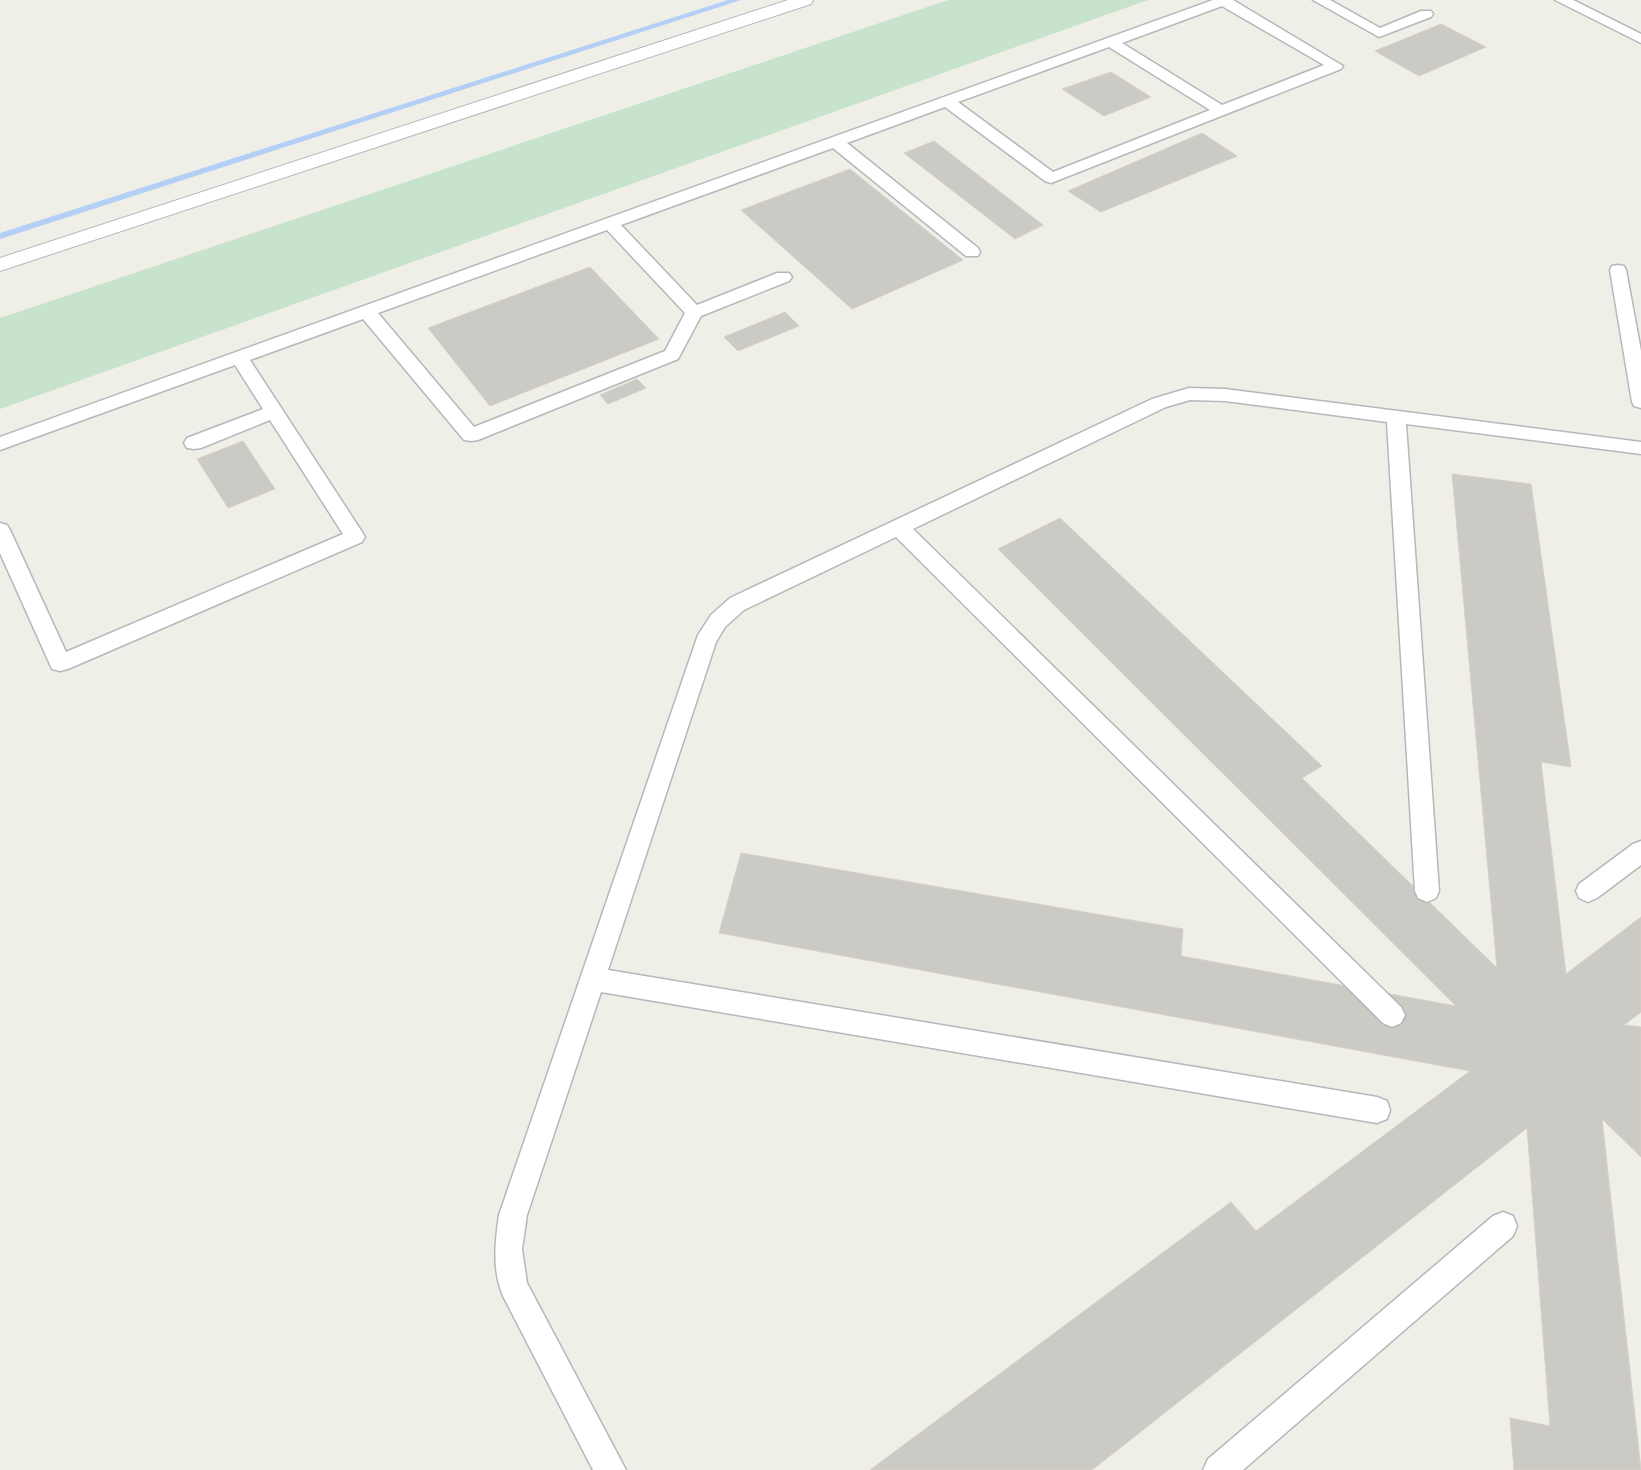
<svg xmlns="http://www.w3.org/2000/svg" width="1641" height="1470" font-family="Poppins,sans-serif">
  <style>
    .green { fill: #c8e3cc }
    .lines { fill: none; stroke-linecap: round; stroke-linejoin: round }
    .stream { fill: #b3cff5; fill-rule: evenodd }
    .building { fill: #cbcac4; stroke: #d4d1c7 }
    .lane-casing { stroke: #b5b7bb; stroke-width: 3 }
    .street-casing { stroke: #b5b7bb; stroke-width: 2 }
    .lane { fill: #fff; fill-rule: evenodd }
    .street { fill: #fff; fill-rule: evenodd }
  </style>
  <rect width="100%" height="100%" fill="#efefe8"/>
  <!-- green -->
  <path class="green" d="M948,0H1148L0,409V318Z"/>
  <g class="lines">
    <!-- stream -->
    <path class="stream" d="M728,0H741L0,239V233Z"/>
  </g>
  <!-- building -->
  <path class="building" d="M1441,24L1486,47L1419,76L1375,51Z
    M1111,72L1151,97L1104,116L1062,89Z
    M1202,133L1237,156L1101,212L1068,191Z
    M934,141L1043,225L1015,239L904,153Z
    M850,169L963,260L852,309L741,210Z
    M590,267L659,339L490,406L428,328Z
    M785,312L799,326L738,351L724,337Z
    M637,379L646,388L608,404L600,395Z
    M243,441L275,489L228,508L197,459Z
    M1452,474L1531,484L1571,767L1541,762L1566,974L1641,917V1012L1624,1025L1641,1027V1157L1602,1119L1641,1470H1514L1510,1418L1550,1426L1527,1128L1092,1470H870L1231,1202L1256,1231L1470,1071L719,933L741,853L1183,929L1181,956L1456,1006L998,549L1060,518L1322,766L1302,778L1497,968Z"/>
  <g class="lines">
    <defs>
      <path id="lane" d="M1213,0H1233L1343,66L1341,69L1051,183L1045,181L945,107L847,143L978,248L980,252L978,256H966L833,148L621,225L697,305L777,273H789L792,277L789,281L701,316L678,359L478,440L471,441L464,440L363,319L250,360L362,532L365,537L362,542L68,669L60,671L52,669L0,553V523L7,525L10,530L66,652L343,534L270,420L201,448L194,449L187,448L184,443L187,438L263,409L235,365L0,450V437ZM1222,6L1324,65L1222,105L1122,43ZM1109,47L1210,110L1053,172L958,102ZM607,230L685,313L665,351L474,427L378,313Z
        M1313,0H1330L1380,28L1421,11H1431L1433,14L1431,17L1379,37Z
        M1555,0H1573L1641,34V43Z
        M1618,265L1624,266L1626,270L1641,351V408L1634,406L1632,402L1610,270L1612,266Z
        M1189,388L1225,389L1641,442V454L1406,424L1439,891L1436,898L1427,902L1418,898L1415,891L1387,422L1225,401L1190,400L1166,407L913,529L1401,1007L1405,1015L1401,1023L1392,1027L1383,1023L896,537L744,610L725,627L716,642L608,970L1377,1097L1387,1101L1390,1110L1387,1119L1377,1123L601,992L527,1215L522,1249L527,1283L626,1470H593L503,1296C492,1270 495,1243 499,1215L698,635L711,615L730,598L1152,399Z
        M1641,841V865L1597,898L1588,902L1579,898L1576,891L1579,884L1633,844Z
        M1503,1212L1513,1216L1517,1226L1513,1236L1243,1470H1203L1208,1459L1493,1216Z"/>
      <path id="street" d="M788,0H813L811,4L0,271V258Z"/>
    </defs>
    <!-- lane casing -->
    <use href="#lane" class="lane-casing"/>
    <!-- street casing -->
    <use href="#street" class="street-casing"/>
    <!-- lane -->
    <use href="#lane" class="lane"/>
    <!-- street -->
    <use href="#street" class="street"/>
  </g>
</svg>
